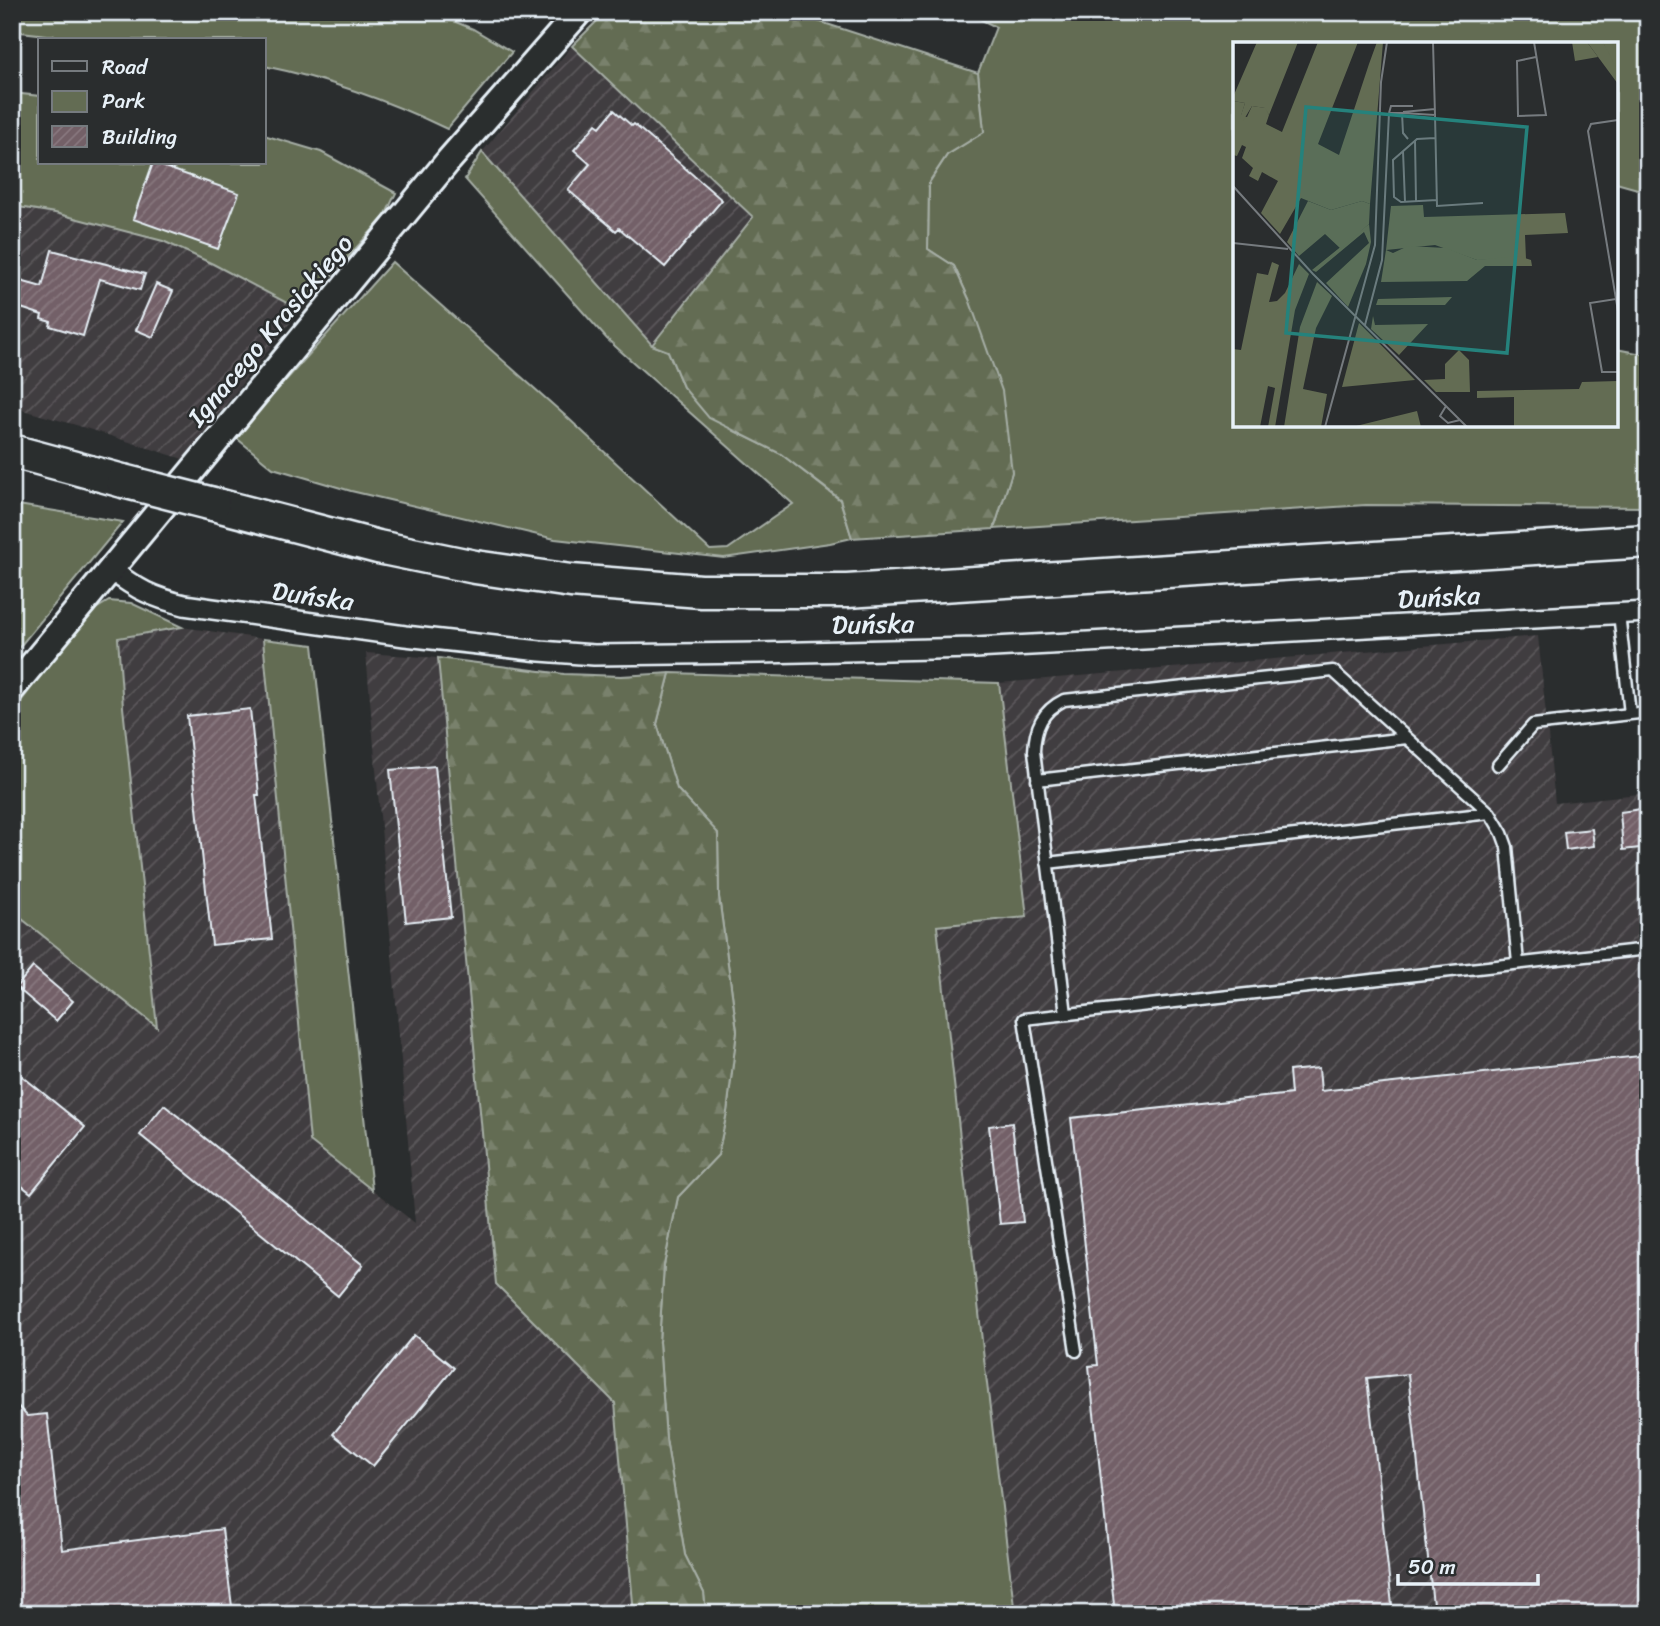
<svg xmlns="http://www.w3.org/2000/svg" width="1660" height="1626" font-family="Sriracha,sans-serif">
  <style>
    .industrial { fill: url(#industrial-furrows) }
    .green { fill: #636c53; stroke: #a6aea6; stroke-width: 2 }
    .forest { fill: url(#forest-firs); stroke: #a6aea6; stroke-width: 2 }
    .building { fill: url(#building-hatch); stroke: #e8f1f8; stroke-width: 2 }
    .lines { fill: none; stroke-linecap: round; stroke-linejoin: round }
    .service-casing { stroke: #e8f1f8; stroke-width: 15 }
    .minor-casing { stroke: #e8f1f8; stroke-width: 24 }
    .tertiary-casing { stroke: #e8f1f8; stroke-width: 30 }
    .primary-casing { stroke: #e8f1f8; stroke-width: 37 }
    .service { stroke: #2a2d2e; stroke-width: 10 }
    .minor { stroke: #2a2d2e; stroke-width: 19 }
    .tertiary { stroke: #2a2d2e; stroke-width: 24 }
    .primary { stroke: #2a2d2e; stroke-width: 32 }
    .primary-bridge-casing { stroke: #e8f1f8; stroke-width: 37; stroke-linecap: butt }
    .primary-bridge { stroke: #2a2d2e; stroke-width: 32 }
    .labels { text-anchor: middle; stroke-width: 5; stroke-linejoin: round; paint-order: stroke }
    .street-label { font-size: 26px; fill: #e8f1f8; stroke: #2a2d2e }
    .inset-road { fill: none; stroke: #767b7f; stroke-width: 2 }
    .view { fill: #25827c; fill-opacity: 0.15; stroke: #25827c; stroke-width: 3.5 }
    .inset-edge { fill: none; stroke: #e8f1f8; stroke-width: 3.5 }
  </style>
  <defs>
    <pattern id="industrial-furrows" width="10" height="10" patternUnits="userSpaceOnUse" patternTransform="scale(1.75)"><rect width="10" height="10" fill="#403c3f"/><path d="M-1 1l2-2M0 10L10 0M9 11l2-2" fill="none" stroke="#5c595c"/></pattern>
    <pattern id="forest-firs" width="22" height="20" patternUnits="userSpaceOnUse" patternTransform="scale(1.75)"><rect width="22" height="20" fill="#636c53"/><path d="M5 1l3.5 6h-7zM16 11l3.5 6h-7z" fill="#79816c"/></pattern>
    <pattern id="building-hatch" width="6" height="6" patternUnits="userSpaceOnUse" patternTransform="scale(1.75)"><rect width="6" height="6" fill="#736067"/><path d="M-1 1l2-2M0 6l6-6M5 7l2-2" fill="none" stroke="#87777e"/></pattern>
  </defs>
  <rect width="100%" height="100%" fill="#2a2d2e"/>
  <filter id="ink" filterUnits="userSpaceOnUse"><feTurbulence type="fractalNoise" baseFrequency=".0143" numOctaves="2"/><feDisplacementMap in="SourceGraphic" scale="14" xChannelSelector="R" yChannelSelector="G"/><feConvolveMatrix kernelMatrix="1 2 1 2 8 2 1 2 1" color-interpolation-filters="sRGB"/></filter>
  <g filter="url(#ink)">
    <!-- industrial -->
    <path class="industrial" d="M572,46L753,217L652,345L482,152Z
      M12,206L55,213L163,241L213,264L300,310L183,459L76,425L12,407Z
      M182,627L263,639L310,1141L415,1223L366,653L438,658L496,1284L615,1403L634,1614H12V911L157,1027L123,707L118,638Z
      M1538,636L1555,803L1648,793V1614H1015L984,1359L936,926L1027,917L999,683Z"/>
    <!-- green -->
    <path class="green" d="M12,12H431L473,29L512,52L447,129C389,101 328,79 264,66V40H92L12,31Z
      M966,12H1648V192L1616,183V44H1235V425H1616V349L1648,355V507L1366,505L994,529L1012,472L969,299L954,266L928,249L929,183L947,155L984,132L978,73L996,27Z
      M12,93L40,96V163H264V135L321,152L396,193L385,216L300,310L213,264L163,241L55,213L12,206Z
      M482,152L652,345L668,351L683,387L734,431L781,454L840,500L852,538L830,543L724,558L555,539L351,491L273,468L235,437L392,262L569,419L710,550L728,549L793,504L607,339L465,179Z
      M12,504L123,522L12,656Z
      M109,601L131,603L182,627L118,638L123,707L157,1027L12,911V713L89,613Z
      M263,639L313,645L372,1190L310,1141Z
      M670,673L999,683L1027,917L937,926L984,1359L1015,1614H706L704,1593L685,1555L666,1439L659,1342L664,1265L678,1197L718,1155L727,1112L737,1031L719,897L718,834L677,789L657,724Z"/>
    <!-- forest -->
    <path class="forest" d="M606,12H790L978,73L984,132L947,155L929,182L928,249L954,266L969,299L1002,391L1012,472L994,529L852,538L840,499L781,454L709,418L683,387L668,351L652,345L753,217L572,46Z
      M438,658L564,674L621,676L670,673L657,724L677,789L718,833L719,897L737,1031L727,1112L718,1155L678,1197L664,1265L659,1342L666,1439L685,1555L704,1593L706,1614H634L615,1403L496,1284Z"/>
    <!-- building -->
    <path class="building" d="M614,110L632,126L634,124L722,200L665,267L619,228L616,231L568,190L590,164L574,150L596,124L600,127Z
      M153,163L239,193L218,249L133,219Z
      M52,250L145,274L140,290L100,279L83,336L50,326L51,322L41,319L42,315L12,305V295L17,280L42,287Z
      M156,284L173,291L153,337L136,330Z
      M250,709L259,795H256L272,939L212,945L187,716Z
      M435,766L451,917L406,922L390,770Z
      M1648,808V847L1623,850L1620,812Z
      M1592,829L1594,846L1566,850L1564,832Z
      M33,967L73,1001L56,1021L16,987Z
      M1648,1055V1614H1434L1408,1374L1367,1378L1393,1614H1115L1089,1366L1098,1365L1071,1118L1291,1094L1289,1071L1319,1068L1321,1091Z
      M22,1076L85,1127L31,1193L12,1178V1089Z
      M164,1105L363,1265L338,1296L140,1135Z
      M1012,1123L1023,1222L1000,1224L989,1126Z
      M414,1335L454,1368L373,1466L333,1434Z
      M12,1400L27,1416L47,1414L62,1550L222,1529L233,1614H12Z"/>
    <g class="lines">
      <defs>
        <path id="service" d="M1619,613L1630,714
          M1498,765L1533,725L1648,712
          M1037,780L1407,738
          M1047,863L1490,813
          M1066,1014L1034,751C1035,727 1042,711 1064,700L1333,671L1490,813L1502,833L1507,847L1518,963
          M1076,1351L1024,1019L1648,949"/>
        <path id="minor" d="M111,570C138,590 152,597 184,605L405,636L540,651L594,655L760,653L975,648L1648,612"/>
        <path id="tertiary" d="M12,689L449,160L579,12"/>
        <path id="primary" d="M12,451L123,481
          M213,504L378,547L475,567L571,581L701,591H847L1648,541"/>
      </defs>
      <!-- service casing -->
      <use href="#service" class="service-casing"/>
      <!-- minor casing -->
      <use href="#minor" class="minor-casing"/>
      <!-- tertiary casing -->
      <use href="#tertiary" class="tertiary-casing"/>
      <!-- primary casing -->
      <use href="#primary" class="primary-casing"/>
      <!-- service -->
      <use href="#service" class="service"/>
      <!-- minor -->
      <use href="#minor" class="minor"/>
      <!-- tertiary -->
      <use href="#tertiary" class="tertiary"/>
      <!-- primary -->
      <use href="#primary" class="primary"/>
      <defs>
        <path id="primary-bridge" d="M123,481L213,504"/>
      </defs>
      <!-- primary-bridge casing -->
      <use href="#primary-bridge" class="primary-bridge-casing"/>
      <!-- primary-bridge -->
      <use href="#primary-bridge" class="primary-bridge"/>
    </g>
  </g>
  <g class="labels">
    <!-- street labels -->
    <g class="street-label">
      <text transform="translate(270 330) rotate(-50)" y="9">Ignacego Krasickiego</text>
      <text transform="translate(313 596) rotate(8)" y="9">Duńska</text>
      <text transform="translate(1439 597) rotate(-3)" y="9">Duńska</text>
      <text transform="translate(873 624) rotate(-1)" y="9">Duńska</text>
    </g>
  </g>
  <!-- overview -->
  <g transform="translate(1233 42)">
    <rect width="385" height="385" fill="#2a2d2e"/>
    <path d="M85,0H125L85,102L106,113L136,22L144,0H150L137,162L129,159L98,168L68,156L47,192L28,171L45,139L29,130L25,139L16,134L20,126L9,116L13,105L9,103L4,114L0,113V59L12,61L8,74L14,75L19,64L33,66L36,73L33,82L49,90ZM339,0H354L365,15L342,19ZM370,0L385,2V29L380,26ZM190,163L191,175L332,171L335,191L292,193L293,217L244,218L202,203L153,208L158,164ZM136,182L138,200L133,222L115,265L93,241L136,201L131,190L83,230L79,228ZM39,220L46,223L36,260L44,259L52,251L66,222L76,232L62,268L42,385H35L42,346L35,344L27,385H0V307L8,308L24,231L35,233ZM84,240L99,254L83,286L70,347L94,352L88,385H51L67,285ZM219,255L212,263H143L145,257ZM140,274L142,283L195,282L166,313L138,287ZM126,281L153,308L182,338L109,345ZM226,308L236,318L237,350H203L191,338L212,337V322ZM385,339V385H281V355L244,356V349L346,347L349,340ZM184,369L188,385H119Z" fill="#636c53"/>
    <path d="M24,0H65L36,73L32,66L19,64L10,79L7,76L12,61L0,59V55ZM354,0H370L385,29V42ZM75,159L98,168L129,159L137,162L136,182L108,207L92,192L66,214L54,200ZM175,204L213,206L244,218L285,214L298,218L299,224H252L234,239L148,240L153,208L160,211Z" fill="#636c53"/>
    <path class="inset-road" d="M301,0L313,73L285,74L284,19L303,15M170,70L202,67M156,71H169L170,91L175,97M156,71L158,64H180M169,71L202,73L200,0M202,73L204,164L250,161M385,78L358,82L355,89L385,269M202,96L184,97L160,118L161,155L168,160L204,158M182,98L183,159M170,109L172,160M0,144L80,232L234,385M0,201L55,207M383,257L357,261L369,330H385M132,283L149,218L156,71M213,364L207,374L215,381L227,378M92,385L142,203L148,40L154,0"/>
    <path class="view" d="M73,65L294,85L274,311L53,291Z"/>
    <rect width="385" height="385" class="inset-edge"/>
  </g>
  <!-- margin -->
  <rect width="1660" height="1626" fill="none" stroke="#2a2d2e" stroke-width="42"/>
  <rect x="21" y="21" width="1618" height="1584" fill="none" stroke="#e8f1f8" stroke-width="2.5" filter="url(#ink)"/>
  <!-- legend -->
  <rect x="38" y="38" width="228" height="126" fill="#2a2d2e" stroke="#767b7f" stroke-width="2"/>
  <rect x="52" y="61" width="35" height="10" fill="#2a2d2e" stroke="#767b7f" stroke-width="2"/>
  <text x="102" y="74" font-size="21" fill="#e8f1f8">Road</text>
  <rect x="52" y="91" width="35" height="21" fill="#636c53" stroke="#767b7f" stroke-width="2"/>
  <text x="102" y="108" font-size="21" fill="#e8f1f8">Park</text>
  <rect x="52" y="126" width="35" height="21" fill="url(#building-hatch)" stroke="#767b7f" stroke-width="2"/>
  <text x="102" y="144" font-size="21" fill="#e8f1f8">Building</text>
  <!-- scale -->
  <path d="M1398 1574v10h140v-10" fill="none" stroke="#e8f1f8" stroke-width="3.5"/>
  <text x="1408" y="1574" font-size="21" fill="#e8f1f8" stroke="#2a2d2e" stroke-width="5" paint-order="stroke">50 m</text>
</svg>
